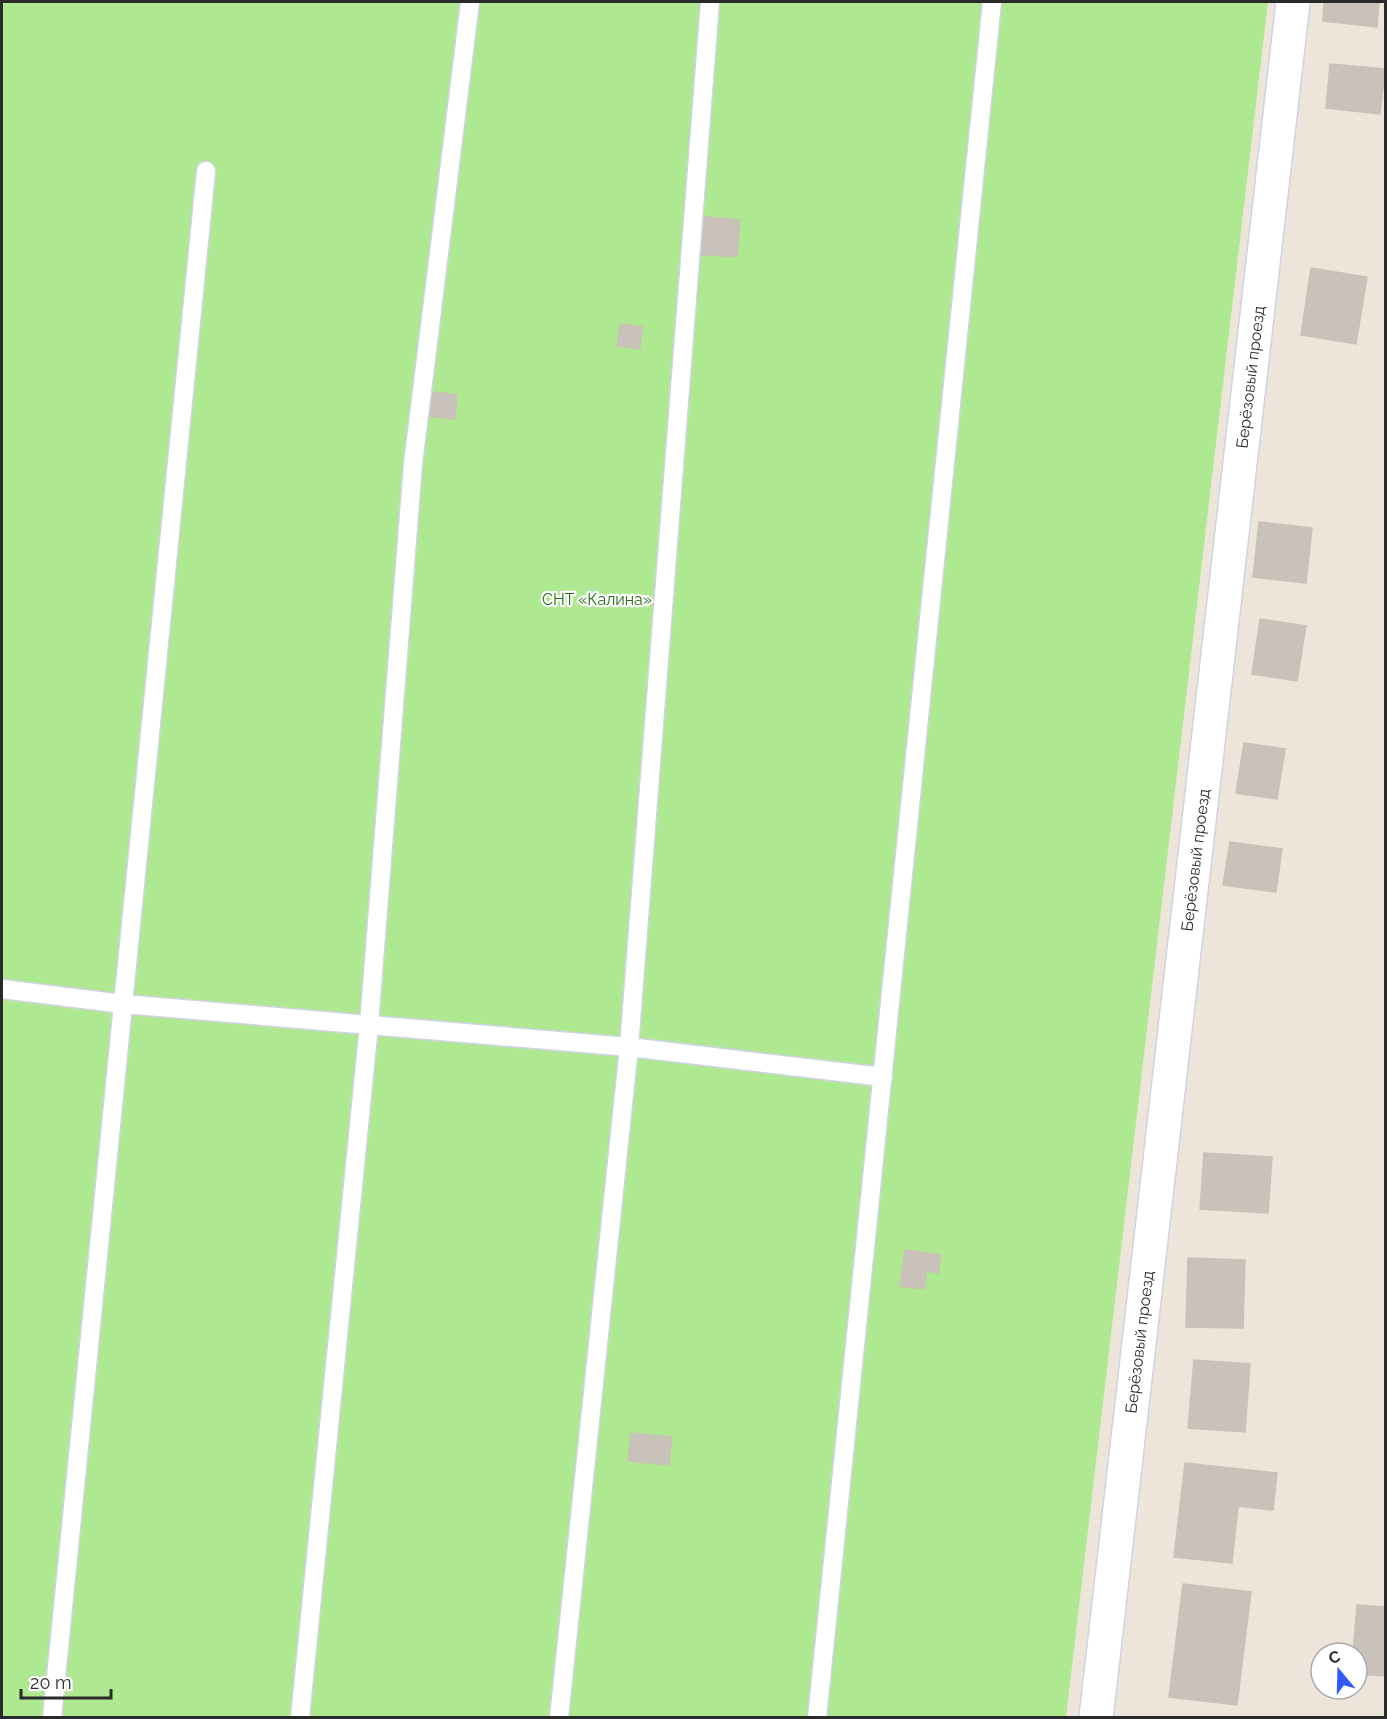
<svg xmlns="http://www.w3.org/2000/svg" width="1387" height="1719" font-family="Raleway,sans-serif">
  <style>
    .green { fill: #aee992 }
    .building { fill: #c8c2ba; stroke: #c9c2b4; stroke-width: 1.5 }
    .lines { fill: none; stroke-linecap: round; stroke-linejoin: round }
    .service-casing { stroke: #cfd3e4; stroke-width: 21 }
    .minor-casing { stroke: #cfd3e4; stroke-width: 36 }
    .service { stroke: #fff; stroke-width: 18 }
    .minor { stroke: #fff; stroke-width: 33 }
    .labels { text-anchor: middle; stroke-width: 4.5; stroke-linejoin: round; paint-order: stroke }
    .street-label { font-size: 16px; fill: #2a2a2a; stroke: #fff }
    .park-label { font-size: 16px; fill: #246d14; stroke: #fff }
  </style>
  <rect width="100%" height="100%" fill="#ede5da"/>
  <!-- green -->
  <path class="green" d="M2,2H1268L1066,1717L2,1718Z"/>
  <!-- building -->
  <path class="building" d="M1324,2H1379L1377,27L1323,21Z
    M1330,64L1385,69L1380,114L1326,108Z
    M698,216L740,220L737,257L695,254Z
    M1311,268L1367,277L1356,344L1301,335Z
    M620,324L642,327L640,349L617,346Z
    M427,391L457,395L455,419L424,416Z
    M1259,522L1312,528L1306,583L1253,577Z
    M1260,619L1306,626L1297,681L1252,674Z
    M1244,743L1285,749L1277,799L1236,793Z
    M1230,842L1282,849L1276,892L1223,885Z
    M1204,1153L1272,1157L1268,1213L1200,1209Z
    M905,1250L941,1255L938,1273L927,1271L924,1289L900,1286Z
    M1188,1258L1245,1260L1243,1328L1186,1327Z
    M1194,1360L1250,1364L1245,1432L1188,1428Z
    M631,1433L672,1437L669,1465L628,1461Z
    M1185,1463L1277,1473L1273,1510L1238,1506L1232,1563L1174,1557Z
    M1183,1584L1251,1592L1237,1705L1169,1697Z
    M1357,1605L1386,1607V1676L1357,1674V1653H1353Z"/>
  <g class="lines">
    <defs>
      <path id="service" d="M2,989L123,1004L629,1047L883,1077
        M52,1718L206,171
        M300,1718L369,1025L413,464L470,2
        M559,1718L629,1047L710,2
        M817,1718L992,2"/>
      <path id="minor" d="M1096,1718L1293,2"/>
    </defs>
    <!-- service casing -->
    <use href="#service" class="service-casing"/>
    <!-- minor casing -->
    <use href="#minor" class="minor-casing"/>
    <!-- service -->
    <use href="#service" class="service"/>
    <!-- minor -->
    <use href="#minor" class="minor"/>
  </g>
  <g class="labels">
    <!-- street labels -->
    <g class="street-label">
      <text transform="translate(1250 377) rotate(-83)" y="6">Берёзовый проезд</text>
      <text transform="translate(1195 860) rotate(-83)" y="6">Берёзовый проезд</text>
      <text transform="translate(1139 1342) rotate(-83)" y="6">Берёзовый проезд</text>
    </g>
    <!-- park labels -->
    <g class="park-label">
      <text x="597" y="605">СНТ «Калина»</text>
    </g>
  </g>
  <!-- border -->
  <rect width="1387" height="1719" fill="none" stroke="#2a2a2a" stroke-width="6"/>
  <!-- north arrow -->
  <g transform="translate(1339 1671) rotate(341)"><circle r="28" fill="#ffffff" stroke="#aaaaaa" stroke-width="1.5"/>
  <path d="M0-4.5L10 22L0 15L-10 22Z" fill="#3557ff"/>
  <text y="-9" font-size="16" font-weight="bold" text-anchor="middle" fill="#2a2a2a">С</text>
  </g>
  <!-- scale -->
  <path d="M21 1689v9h90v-9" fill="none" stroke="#2a2a2a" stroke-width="3"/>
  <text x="30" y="1689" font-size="18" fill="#2a2a2a" stroke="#ffffff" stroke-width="4.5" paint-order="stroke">20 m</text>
</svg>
